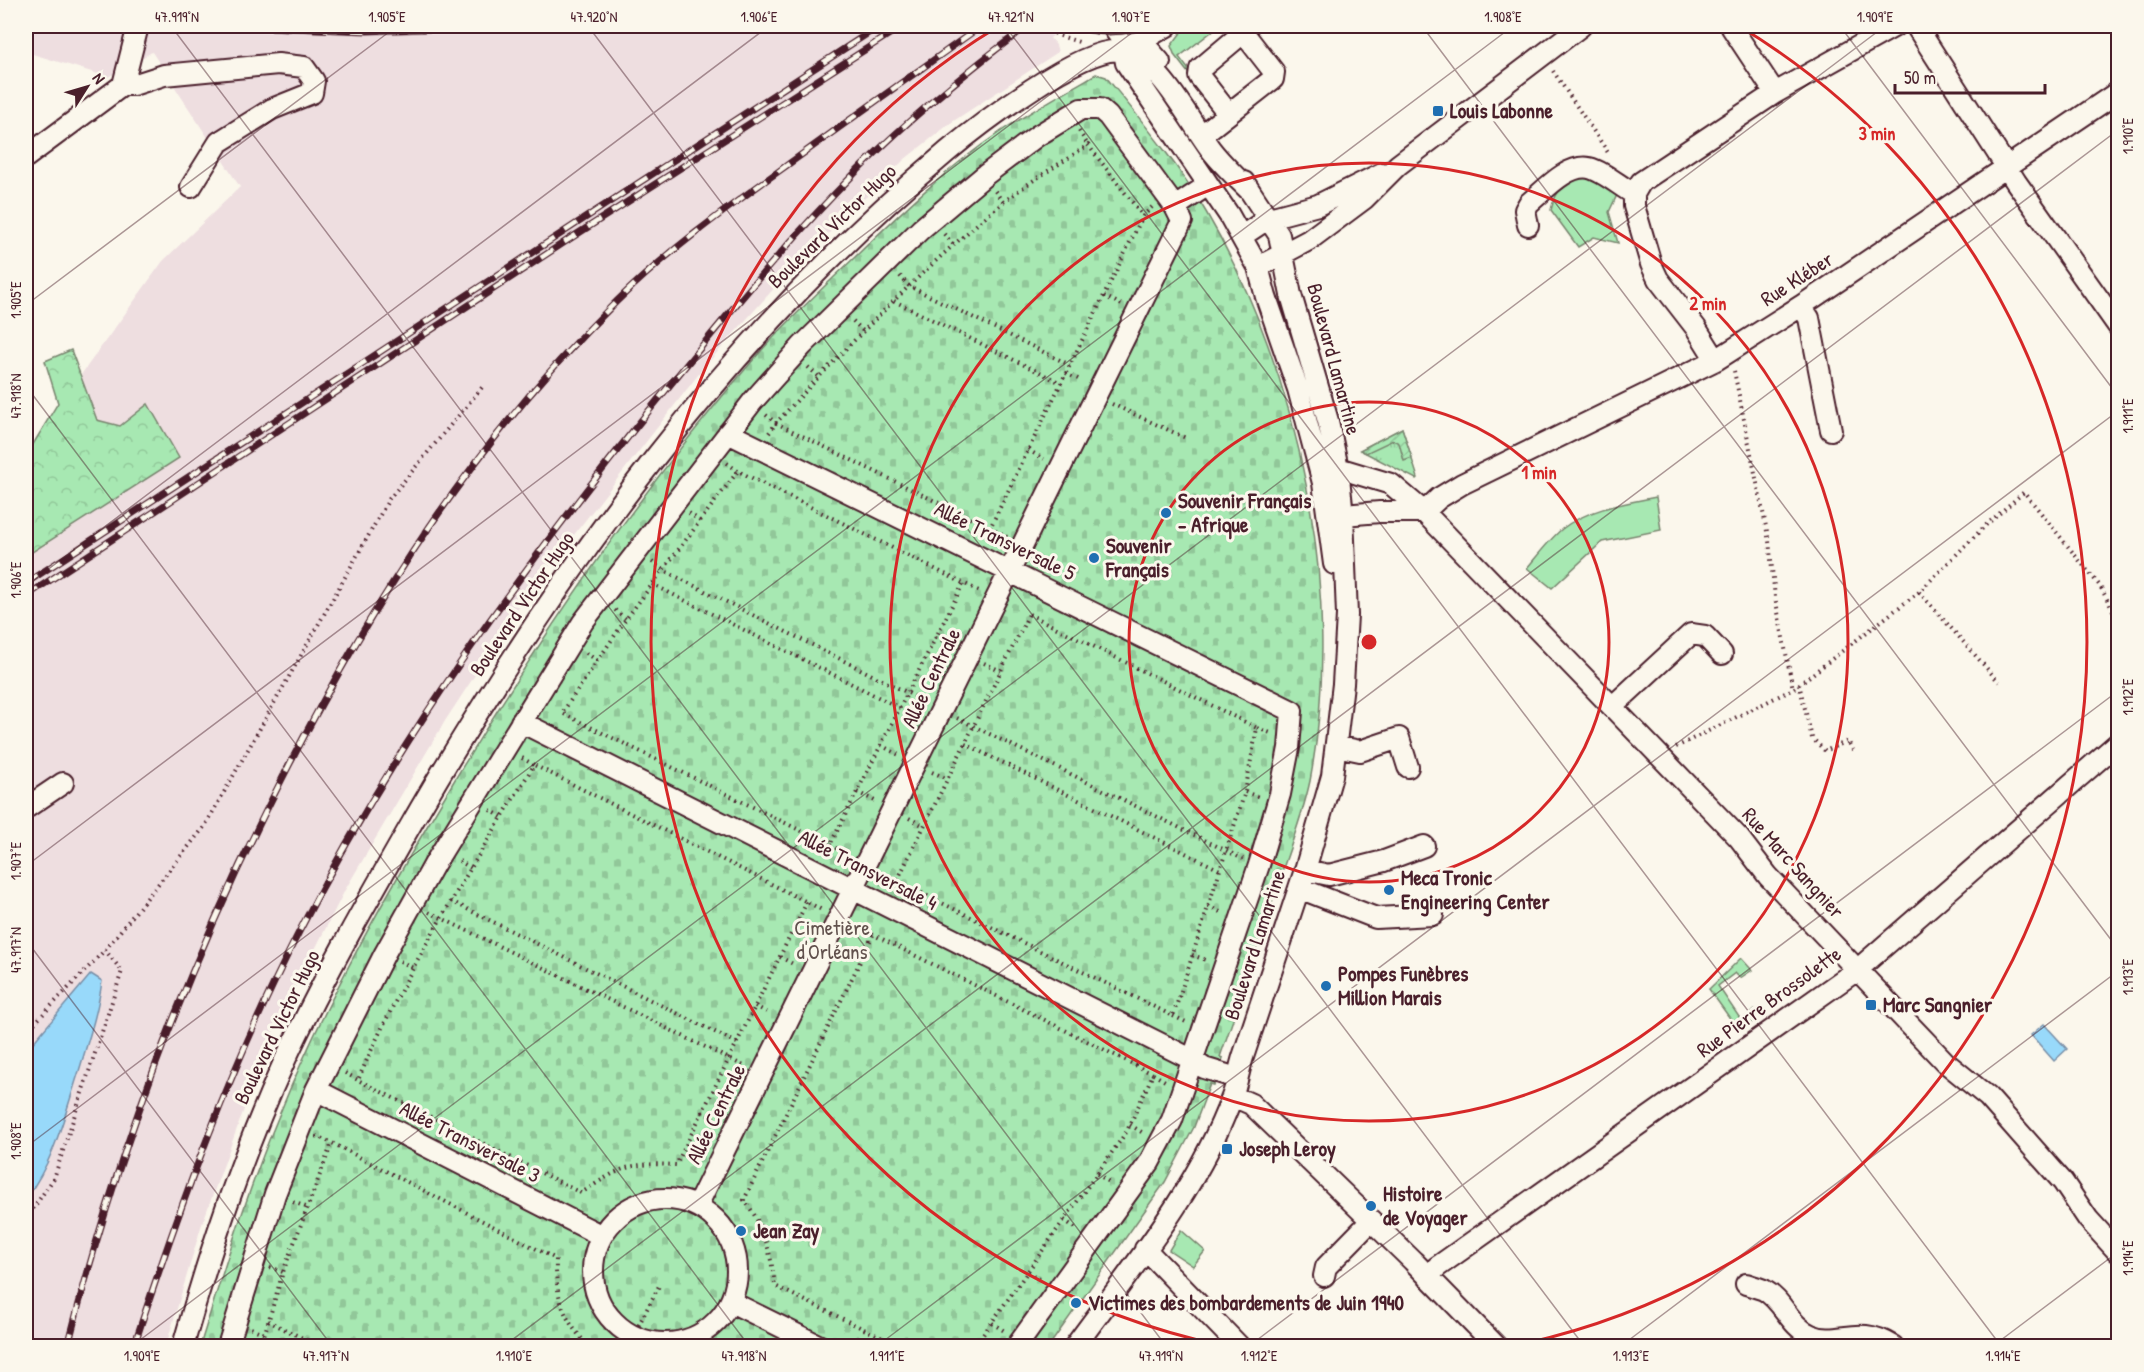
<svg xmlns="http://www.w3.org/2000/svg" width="2144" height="1372" font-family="'Patrick Hand',sans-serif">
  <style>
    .built { fill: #eedee0 }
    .grass { fill: #a7e8b2; stroke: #78846e; stroke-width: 1.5 }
    .forest { fill: url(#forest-crowns); stroke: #78846e; stroke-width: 1.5 }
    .cemetery { fill: url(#cemetery-stones); stroke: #78846e; stroke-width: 1.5 }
    .park { fill: url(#park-tufts); stroke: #78846e; stroke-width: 1.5 }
    .garden { fill: url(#garden-furrows); stroke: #78846e; stroke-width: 1.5 }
    .water { fill: #98d9fa; stroke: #798fa7; stroke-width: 1.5 }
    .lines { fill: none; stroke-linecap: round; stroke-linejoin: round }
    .minor-casing { stroke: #4a1f2b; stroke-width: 24 }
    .path { stroke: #4a1f2b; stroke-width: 4; stroke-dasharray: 1.5 4.5; stroke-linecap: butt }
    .minor { stroke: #fbf7ec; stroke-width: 20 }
    .tram { stroke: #4a1f2b; stroke-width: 1.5 }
    .rail-casing { stroke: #4a1f2b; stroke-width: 7 }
    .rail { stroke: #fbf7ec; stroke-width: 4.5; stroke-dasharray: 14; stroke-linecap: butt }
    .ticks { fill: none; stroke: #4a1f2b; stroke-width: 1.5; stroke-opacity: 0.45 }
    .ring { fill: none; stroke: #d62828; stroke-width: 3 }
    .poi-dot { fill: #1f6fb2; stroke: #fbf7ec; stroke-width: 2 }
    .labels { text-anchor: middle; stroke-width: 6; stroke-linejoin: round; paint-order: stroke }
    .poi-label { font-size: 21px; font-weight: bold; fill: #4a1f2b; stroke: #fbf7ec; text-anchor: start }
    .street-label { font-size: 21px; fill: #4a1f2b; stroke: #fbf7ec }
    .park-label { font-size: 21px; fill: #61514d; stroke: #fbf7ec }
    .centre { fill: #d62828; stroke: #fbf7ec; stroke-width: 3 }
    .ring-label { font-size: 18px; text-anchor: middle; font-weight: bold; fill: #d62828; stroke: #fbf7ec; stroke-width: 6; stroke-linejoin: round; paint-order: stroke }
    .neatline { fill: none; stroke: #4a1f2b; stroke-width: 2 }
    .ticks-label { font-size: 15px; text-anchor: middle; fill: #4a1f2b }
  </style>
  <defs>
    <pattern id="forest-crowns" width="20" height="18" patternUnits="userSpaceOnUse" patternTransform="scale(1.5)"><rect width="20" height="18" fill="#a7e8b2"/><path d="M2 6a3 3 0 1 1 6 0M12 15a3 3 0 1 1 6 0" fill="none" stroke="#91c799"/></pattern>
    <pattern id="cemetery-stones" width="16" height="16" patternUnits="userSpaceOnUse" patternTransform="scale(1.5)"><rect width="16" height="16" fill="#a7e8b2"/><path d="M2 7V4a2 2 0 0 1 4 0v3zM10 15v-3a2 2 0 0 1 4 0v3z" fill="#91c799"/></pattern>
    <pattern id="park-tufts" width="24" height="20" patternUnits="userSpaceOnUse" patternTransform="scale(1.5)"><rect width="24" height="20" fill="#a7e8b2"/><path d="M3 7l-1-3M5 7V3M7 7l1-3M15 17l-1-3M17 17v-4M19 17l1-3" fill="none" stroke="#91c799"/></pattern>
    <pattern id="garden-furrows" width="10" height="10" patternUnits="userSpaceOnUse" patternTransform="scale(1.5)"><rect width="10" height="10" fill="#a7e8b2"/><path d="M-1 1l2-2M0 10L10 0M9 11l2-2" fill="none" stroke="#91c799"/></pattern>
  </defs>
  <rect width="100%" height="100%" fill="#fbf7ec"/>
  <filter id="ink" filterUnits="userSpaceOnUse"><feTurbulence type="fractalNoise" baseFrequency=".0167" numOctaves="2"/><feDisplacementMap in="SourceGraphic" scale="12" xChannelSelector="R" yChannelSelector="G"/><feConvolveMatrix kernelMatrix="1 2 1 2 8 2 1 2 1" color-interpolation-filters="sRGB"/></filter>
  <g filter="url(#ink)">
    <!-- built -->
    <path class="built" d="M26,26H1064L1050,38L1056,45L1058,52L952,122L905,159L785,276L705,366L528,594L445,721L345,890L270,1038L201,1227L166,1346H26V465L83,372L163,261L240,187L152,52L108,77L26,52Z"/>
    <!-- grass -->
    <path class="grass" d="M1186,26H1219L1179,57L1217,107L1216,109L1175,56L1171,46Z
      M1586,175L1617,195L1609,212L1618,243L1594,237L1578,247L1551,210C1556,188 1565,183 1586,175Z
      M1656,497L1661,530L1602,542L1552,588L1527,568C1538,555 1549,540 1562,529C1587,509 1626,503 1656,497Z
      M1741,958L1752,970L1740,978L1735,973L1718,986L1741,1020L1755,1010L1760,1017L1739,1031L1709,989Z
      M1181,1230L1205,1251L1193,1266L1169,1250Z"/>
    <!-- forest -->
    <path class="forest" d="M71,350L97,420L120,426L148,404L179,458L26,556V456L58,403L45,361Z"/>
    <!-- cemetery -->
    <path class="cemetery" d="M1096,74L1106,77C1141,120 1178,164 1206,212C1301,374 1345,596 1310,781C1303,814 1291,845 1280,877C1261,937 1241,997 1220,1057L1223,1058L1214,1085L1210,1084L1194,1127L1165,1182L1049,1346H200C224,1268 248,1189 280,1113C327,997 390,888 454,781C543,633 641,489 754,359C785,323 821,290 855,257C901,212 947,168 1000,132C1031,111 1063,93 1096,74Z"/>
    <!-- park -->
    <path class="park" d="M1402,428L1418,478L1416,479L1360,450Z"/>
    <!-- garden -->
    <path class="garden" d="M1402,428L1412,458L1404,461L1399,443L1393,440L1366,453L1360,450Z"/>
    <!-- water -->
    <path class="water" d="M91,974L102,981C98,1012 88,1041 79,1071C65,1114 54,1162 26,1198V1051Z
      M2044,1024L2067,1049L2054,1061L2031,1035Z"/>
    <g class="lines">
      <defs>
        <path id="minor" d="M1112,26L1122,40L1126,63L1229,215L1258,267L1266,297L1298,389L1323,483L1329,493
          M1128,26L1160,62
          M1916,26L2016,182L2118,326
          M1732,28L1775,93
          M1128,40L1153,34L1167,26
          M123,85H133L164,75L278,64L304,67L314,81L312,93L272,109L219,142L191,187
          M1208,130L1273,79L1274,72L1246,36L1238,37L1200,69L1199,76L1228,113
          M26,157L123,85L138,26
          M1528,225L1525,210L1529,203C1545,190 1567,164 1589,168C1603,171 1621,187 1634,194
          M1242,236L1269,218L1318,205L1382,173
          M1258,267L1309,240L1364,199L1398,165L1581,26
          M1801,306L1809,318L1831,430
          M1716,360L1696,328L1658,279L1651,264L1634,206V194L1641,182L1775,93L1895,26
          M728,433L1292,711L1289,748L1280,794L1259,865L1172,1120L1149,1163L1017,1346
          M1338,468L1391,484L1424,512L1739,838L1768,876L1945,1062L1988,1097L2063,1182L2088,1219L2118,1252
          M1323,483L1334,564
          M1424,512L1439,498L1462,484L1716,360L1801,306L2118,92
          M1343,515L1380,512H1424
          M1613,706L1691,634L1705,636L1722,654
          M521,722L1193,1060L1204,1068L1227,1075
          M1336,746L1360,751L1399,738L1408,767
          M26,808L63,783
          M1305,870L1329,875L1384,861L1424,846
          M1299,888L1376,918L1433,915
          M316,1090L602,1236
          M1233,1096L1251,1104L1413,1261L1496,1346
          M593 1271a72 72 0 1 1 144 0a72 72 0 1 1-144 0Z
          M697,1206L1182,221L1175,207L1208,185
          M1145,1249L1239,1346
          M1324,1276L1326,1267L1371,1221
          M1428,1277L1437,1267L1857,970L2118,743
          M1746,1284C1752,1286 1759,1288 1764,1290C1784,1301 1789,1326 1811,1335C1839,1347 1857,1323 1893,1346
          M731,1302L820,1346
          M183,1346C210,1249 243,1152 285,1060C325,974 373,891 420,809C562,565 731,333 948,151C978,126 1084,44 1121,51C1159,57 1190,123 1212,151C1223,165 1237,178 1250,191
          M228,1346L275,1194L316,1090L385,953L435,863L583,622L753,401L802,346L921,229L984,176L1037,136L1081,109H1100L1108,116L1175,207
          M1075,1346C1132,1268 1198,1189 1232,1097C1237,1084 1239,1070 1243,1057L1305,870L1332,776L1343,684L1347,615L1343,515L1338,468L1328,421L1291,295L1279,235L1244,182"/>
      </defs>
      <!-- minor casing -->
      <use href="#minor" class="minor-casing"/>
      <!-- path -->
      <path class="path" d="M1045,26L1057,35L1079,42
        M1553,71L1609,154
        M1079,131L1088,145
        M995,191L1003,202
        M944,234L954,245
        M900,276L909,286L1070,365
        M1104,296L1122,305
        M894,301L1061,383
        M853,321L863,331
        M808,367L819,377
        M1734,371L1769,541L1775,597L1793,689
        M1066,373L1082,381
        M1112,404L1188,439
        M766,415L776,423C847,346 920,271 1001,204C1028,182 1059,165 1088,145L1143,216
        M769,433L776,423L990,528
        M1028,450L1044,459
        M727,463L738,471
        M689,513L700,521
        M1007,537L990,528L1143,216L1152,207
        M652,562L663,570L926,702
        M652,584L900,708
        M963,584L830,845L562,713L626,619L738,471L979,591
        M1919,592L1999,682
        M615,610L626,619
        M1029,614L1257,728L1245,792L1173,1016L897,881Z
        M936,637L954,647
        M586,653L598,661
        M984,663L1001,671
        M1799,684L1812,738L1825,751L1848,741L1853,750
        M957,718L1243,859
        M1257,728L1273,734
        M965,744L1220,870
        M881,745L899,755
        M1676,747L1793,689L1919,592L1985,526L2024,492L2100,586L2118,620
        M522,758L534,765
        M932,772L948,779
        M857,792L875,801
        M1245,792L1261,798
        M490,810L502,817
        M909,818L924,826
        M830,845L851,856
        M459,861L471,868
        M881,873L897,881
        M451,901L737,1043
        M807,902L676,1165C626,1162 621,1168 581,1193L358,1080C406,969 471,868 534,765L807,902L822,910
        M1208,906L1224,914
        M429,912L746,1067
        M856,926L1153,1074L1127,1131L975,1346
        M873,935L744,1200C765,1226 771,1254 775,1286L899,1346
        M1192,955L1209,961
        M780,957L795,965
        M400,961L413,968
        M755,1006L770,1014
        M1173,1016L1186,1022
        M26,1032L105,950L205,826L389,499L484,385
        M345,1073L358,1080
        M1153,1074L1165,1081
        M702,1112L718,1120
        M1130,1125L1145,1134
        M316,1136L332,1143
        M1097,1174L1111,1183
        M293,1202L306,1207
        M26,1219L54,1178L122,971L105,950
        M1064,1220L1078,1230
        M270,1267L283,1272
        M1028,1272L1043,1281
        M268,1321L319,1346
        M992,1323L1006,1332
        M251,1328L265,1334
        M633,1336L660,1284
        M263,1339L277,1346
        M261,1346L283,1272L332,1143L556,1259C555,1295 563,1321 589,1346"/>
      <!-- minor -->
      <use href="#minor" class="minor"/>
      <!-- tram -->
      <path class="tram" d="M1069,26C1095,38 1126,37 1152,26"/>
      <defs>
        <path id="rail" d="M240,26L367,31L517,26
          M26,583L879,26
          M26,596L571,238L902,26
          M68,1346C117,1150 189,961 281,781C370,605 476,439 617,301C667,252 723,211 779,171C846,122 914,74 981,26
          M134,1346C180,1205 231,1065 299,932C395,743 520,571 652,407C717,327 782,247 854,174C907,120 967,71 1027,26"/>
      </defs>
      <!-- rail casing -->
      <use href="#rail" class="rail-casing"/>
      <!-- rail -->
      <use href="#rail" class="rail"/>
    </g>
  </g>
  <!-- ticks -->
  <path class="ticks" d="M171,26L1166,1346M588,26L1584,1346M1005,26L2001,1346M1422,26L2118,949M1840,26L2118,396M26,305L397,26M26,386L749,1346M26,586L769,26M26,866L1141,26M26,940L332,1346M26,1147L1513,26M132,1346L1885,26M504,1346L2118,130M877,1346L2118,411M1249,1346L2118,691M1621,1346L2118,971M1993,1346L2118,1252"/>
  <!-- distance rings -->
  <g class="ring">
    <circle cx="1369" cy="642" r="240"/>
    <circle cx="1369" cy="642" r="479"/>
    <path d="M1220 1345A719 719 0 0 1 999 26M1739 26A719 719 0 0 1 1518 1345"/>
  </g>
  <!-- markers -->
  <g class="poi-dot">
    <rect x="1432" y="105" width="12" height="12" rx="3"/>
    <circle cx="1166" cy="513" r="6"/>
    <circle cx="1094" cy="558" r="6"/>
    <circle cx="1389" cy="890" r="6"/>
    <circle cx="1326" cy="986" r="6"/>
    <rect x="1865" y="999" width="12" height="12" rx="3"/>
    <rect x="1221" y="1143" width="12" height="12" rx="3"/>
    <circle cx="1371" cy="1206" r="6"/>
    <circle cx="741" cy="1231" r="6"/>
    <circle cx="1076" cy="1303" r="6"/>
  </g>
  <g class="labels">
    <!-- poi labels -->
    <g class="poi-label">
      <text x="1450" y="118">Louis Labonne</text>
      <text x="1178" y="508">Souvenir Français<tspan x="1178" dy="24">- Afrique</tspan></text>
      <text x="1106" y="553">Souvenir<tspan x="1106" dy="24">Français</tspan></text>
      <text x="1401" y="885">Meca Tronic<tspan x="1401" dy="24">Engineering Center</tspan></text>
      <text x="1338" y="981">Pompes Funèbres<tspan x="1338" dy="24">Million Marais</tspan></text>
      <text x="1883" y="1012">Marc Sangnier</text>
      <text x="1239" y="1156">Joseph Leroy</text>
      <text x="1383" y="1201">Histoire<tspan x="1383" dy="24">de Voyager</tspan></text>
      <text x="753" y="1238">Jean Zay</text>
      <text x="1088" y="1310">Victimes des bombardements de Juin 1940</text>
    </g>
    <!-- street labels -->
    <g class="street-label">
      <text transform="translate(832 226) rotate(-44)" y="7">Boulevard Victor Hugo</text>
      <text transform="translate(1797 279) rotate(-33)" y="7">Rue Kléber</text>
      <text transform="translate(1334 359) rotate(75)" y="7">Boulevard Lamartine</text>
      <text transform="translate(1005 541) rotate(26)" y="7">Allée Transversale 5</text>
      <text transform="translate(522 604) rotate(-56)" y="7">Boulevard Victor Hugo</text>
      <text transform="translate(931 678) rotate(-64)" y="7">Allée Centrale</text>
      <text transform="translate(1793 863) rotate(48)" y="7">Rue Marc Sangnier</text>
      <text transform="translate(868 870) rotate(27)" y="7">Allée Transversale 4</text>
      <text transform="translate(1255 945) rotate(-72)" y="7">Boulevard Lamartine</text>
      <text transform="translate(1769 1002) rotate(-36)" y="7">Rue Pierre Brossolette</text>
      <text transform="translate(277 1027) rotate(-64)" y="7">Boulevard Victor Hugo</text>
      <text transform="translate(716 1114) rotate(-64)" y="7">Allée Centrale</text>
      <text transform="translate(470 1142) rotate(27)" y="7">Allée Transversale 3</text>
    </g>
    <!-- park labels -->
    <g class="park-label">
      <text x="832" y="935">Cimetière<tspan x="832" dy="24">d'Orléans</tspan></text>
    </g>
  </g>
  <circle cx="1369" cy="642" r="9" class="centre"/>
  <g class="ring-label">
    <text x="1877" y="140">3 min</text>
    <text x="1708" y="310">2 min</text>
    <text x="1539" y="479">1 min</text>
  </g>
  <!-- margin -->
  <rect width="2144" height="1372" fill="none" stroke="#fbf7ec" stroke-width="66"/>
  <!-- north arrow -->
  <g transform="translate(87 87) rotate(53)" stroke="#fbf7ec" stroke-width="4.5" paint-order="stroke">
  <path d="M0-4.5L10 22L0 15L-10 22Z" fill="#4a1f2b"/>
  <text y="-9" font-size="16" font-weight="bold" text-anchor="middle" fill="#4a1f2b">N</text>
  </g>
  <!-- scale -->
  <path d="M1895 84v9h150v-9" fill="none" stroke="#4a1f2b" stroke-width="3"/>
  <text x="1904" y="84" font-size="18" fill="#4a1f2b" stroke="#fbf7ec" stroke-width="4.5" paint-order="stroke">50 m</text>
  <rect x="33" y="33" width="2078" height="1306" class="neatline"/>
  <g class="ticks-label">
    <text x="177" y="22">47.919°N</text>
    <text x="387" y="22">1.905°E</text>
    <text x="594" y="22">47.920°N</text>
    <text x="759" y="22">1.906°E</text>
    <text x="1011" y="22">47.921°N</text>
    <text x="1131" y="22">1.907°E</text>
    <text x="1503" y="22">1.908°E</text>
    <text x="1875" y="22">1.909°E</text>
    <text transform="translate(2128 136) rotate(-90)" y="5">1.910°E</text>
    <text transform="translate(16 300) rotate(-90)" y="5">1.905°E</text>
    <text transform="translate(16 396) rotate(-90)" y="5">47.918°N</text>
    <text transform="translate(2128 416) rotate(-90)" y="5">1.911°E</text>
    <text transform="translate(16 580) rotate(-90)" y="5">1.906°E</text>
    <text transform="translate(2128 697) rotate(-90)" y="5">1.912°E</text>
    <text transform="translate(16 861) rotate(-90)" y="5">1.907°E</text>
    <text transform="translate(16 950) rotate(-90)" y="5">47.917°N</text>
    <text transform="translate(2128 977) rotate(-90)" y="5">1.913°E</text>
    <text transform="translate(16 1141) rotate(-90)" y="5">1.908°E</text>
    <text transform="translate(2128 1258) rotate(-90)" y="5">1.914°E</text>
    <text x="142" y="1361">1.909°E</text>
    <text x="326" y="1361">47.917°N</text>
    <text x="514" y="1361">1.910°E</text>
    <text x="744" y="1361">47.918°N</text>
    <text x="887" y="1361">1.911°E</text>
    <text x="1161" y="1361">47.919°N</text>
    <text x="1259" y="1361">1.912°E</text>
    <text x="1631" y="1361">1.913°E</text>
    <text x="2003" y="1361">1.914°E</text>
  </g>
</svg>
